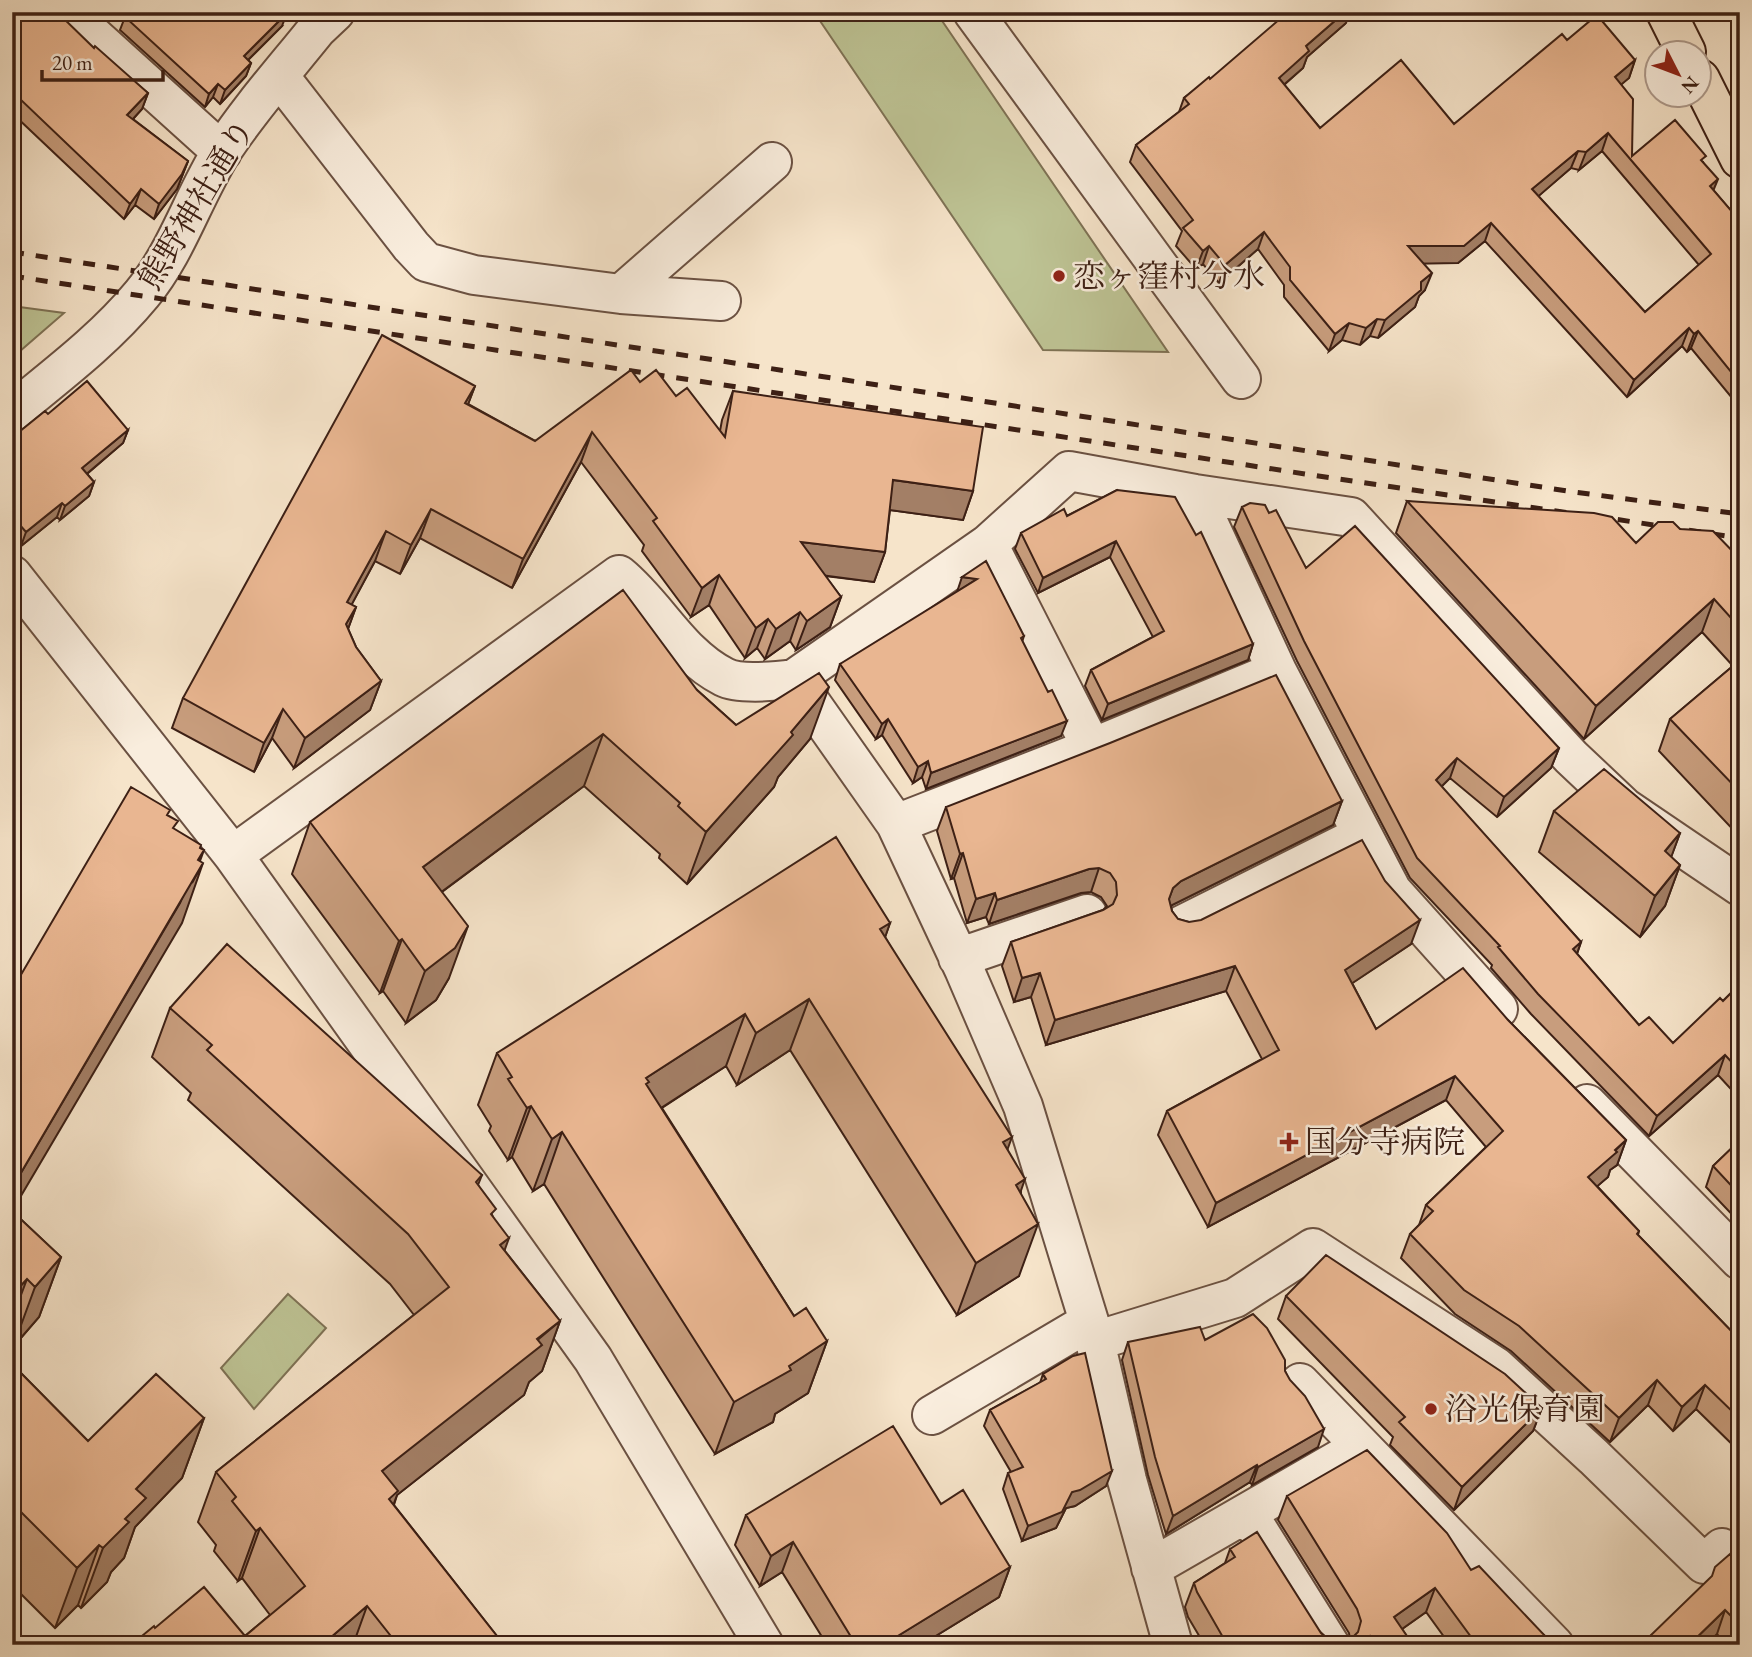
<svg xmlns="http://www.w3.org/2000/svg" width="1752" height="1657" font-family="'EB Garamond','Noto Serif JP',serif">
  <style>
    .green { fill: #bec495; stroke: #7e7255; stroke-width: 2 }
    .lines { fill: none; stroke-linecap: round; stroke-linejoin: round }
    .minor-casing { stroke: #6b5142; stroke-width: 42 }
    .major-casing { stroke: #3d2015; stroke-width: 42 }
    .minor { stroke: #f9eddd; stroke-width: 38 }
    .major { stroke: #f6e4ca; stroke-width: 38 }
    .rail { stroke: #3d2015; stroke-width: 5; stroke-dasharray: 12 12; stroke-linecap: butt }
    .wall { fill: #c89d7d; stroke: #3d2015; stroke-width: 2; fill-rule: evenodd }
    .shaded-wall { fill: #a37f66; stroke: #3d2015; stroke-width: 2 }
    .building { fill: #e9b691; stroke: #3d2015; stroke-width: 2; fill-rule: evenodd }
    .poi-dot { fill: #8f2418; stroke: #f9eddd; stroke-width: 2.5 }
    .labels { text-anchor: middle; stroke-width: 5; stroke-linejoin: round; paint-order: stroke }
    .street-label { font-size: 32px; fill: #3d2015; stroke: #f9eddd }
    .poi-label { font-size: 32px; fill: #3d2015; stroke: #f9eddd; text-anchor: start }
  </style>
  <rect width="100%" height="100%" fill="#f6e4ca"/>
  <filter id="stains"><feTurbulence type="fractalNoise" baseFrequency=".00286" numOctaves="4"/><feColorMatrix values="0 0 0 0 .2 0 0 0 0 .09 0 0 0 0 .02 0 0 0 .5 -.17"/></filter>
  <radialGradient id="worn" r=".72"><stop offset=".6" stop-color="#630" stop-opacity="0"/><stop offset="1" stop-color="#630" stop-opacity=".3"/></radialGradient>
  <!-- green -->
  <path class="green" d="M814,12H936L1168,352L1043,350Z
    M12,306L64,313L12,358Z
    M288,1294L326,1328L254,1409L221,1368Z"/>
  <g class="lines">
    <defs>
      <path id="minor" d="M67,12L222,152
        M973,12L1241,379
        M279,76L411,246L426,262L474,275L621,294L721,301
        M621,294L772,162
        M12,412C57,375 105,339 142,294C177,252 193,197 222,151C250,108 285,69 317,29L335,12
        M1195,494L1277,671
        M988,544L1092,748
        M12,575L233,855L593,1359L764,1645
        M794,679L896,824L964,969L1023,1106L1095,1341L1127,1480L1173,1645
        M896,824L1099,745L1277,671L1392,891L1498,1009
        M233,855L619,575C657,606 679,654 724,677C739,685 777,681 794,679L988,544L1069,471L1195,494L1351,517L1571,757L1625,808L1740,886
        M1182,925L1362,835
        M958,958L1087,914
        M1587,1104L1740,1260
        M1095,1341L1235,1298L1313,1248L1496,1367L1594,1457L1704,1564L1722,1548L1740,1567
        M1300,1383L1554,1645
        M932,1415L1089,1322
        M1248,1514L1330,1645
        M1151,1568L1361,1447"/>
      <path id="major" d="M1666,12L1686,52
        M1700,79L1740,159"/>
    </defs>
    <!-- minor casing -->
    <use href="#minor" class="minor-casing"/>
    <!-- major casing -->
    <use href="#major" class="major-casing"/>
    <!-- minor -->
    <use href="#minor" class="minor"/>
    <!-- major -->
    <use href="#major" class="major"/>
    <!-- rail -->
    <path class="rail" d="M12,252L1574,492L1740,514
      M12,276L1312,475L1570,513
      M1594,516L1740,538"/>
  </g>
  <!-- wall -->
  <path class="wall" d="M12,12L94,48L148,93L142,109L133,119L188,161L177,189L154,219L135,205L124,219L12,113Z
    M125,17L282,26L248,60L251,63L246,76L220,104L213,97L205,107L120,30Z
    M1346,23L1307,57L1303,68L1284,85L1320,128L1454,124L1567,40L1635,60L1629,78L1621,84L1632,156L1703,162L1713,190L1740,221V401L1737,404L1691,348L1687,352L1682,346L1627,397L1485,241L1458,263H1423L1425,290L1419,296L1415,307L1378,338L1370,336L1360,345L1342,340L1329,351L1284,297V285L1258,249L1219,283L1203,264L1196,269L1176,246L1182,231L1130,162L1136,145L1179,112L1184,98L1210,79ZM1602,151L1699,265L1645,312L1538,196L1571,168L1579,170Z
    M640,382L676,396L720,431L722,420L733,391L973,491L963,520L890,510L885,552L874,582L825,576L841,597L830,627L796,650L790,641L765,659L757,648L745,658L709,605L691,617L642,551L644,545L581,462L512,588L420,538L400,574L375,561L351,605L356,607L348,629L356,647L381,681L370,710L294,768L272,738L254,772L172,728L183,698L475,386L468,404L535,441Z
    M48,414L128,430L123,443L87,474L94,482L89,496L60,520L57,517L21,546L12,535V433L14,436Z
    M1117,490L1253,644L1248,660L1102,720L1085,686L1091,670L1153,637L1110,557L1038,593L1015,549L1021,533L1067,516Z
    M1407,501L1636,543L1680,529L1740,559V837L1659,751L1670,719L1733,666L1702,632L1584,739L1396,533Z
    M1242,507L1269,513L1306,568L1559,748L1551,768L1497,817L1450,778L1441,787L1581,942L1577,954L1639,1025L1673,1043L1723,1001L1740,984V1099L1718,1075L1649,1136L1531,1014L1491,968L1492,965L1410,878L1297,661L1234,527Z
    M1024,636L1022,642L1061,736L926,789L922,777L913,783L882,735L876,739L835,680L840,664Z
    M697,690L736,725L810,739L778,777L774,787L687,884L659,858L660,854L584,786L442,892L449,978L436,1000L406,1023L383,991L380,993L292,874L310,822Z
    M1342,801L1333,825L1172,905L1171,907L1172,911L1178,919L1189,922L1411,944L1352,983L1376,1029L1508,1020L1626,1140L1617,1165L1610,1170L1608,1177L1597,1186L1639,1231L1638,1235L1740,1340V1452L1696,1409L1673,1431L1648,1405L1610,1442L1511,1351L1455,1314L1401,1258L1410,1234L1419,1225L1426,1205L1486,1147L1446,1100L1208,1227L1158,1135L1167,1111L1262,1059L1226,991L1046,1045L1031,997L1014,1002L1002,966L1011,942L1103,910L1107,906L1101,897L1091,892L1081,893L989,924L986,917L967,923L954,878L951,879L937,831L946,807Z
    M1554,811L1680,833L1671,857L1680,865L1665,906L1640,937L1539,852Z
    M890,923L885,937L1007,1149L1021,1192L1019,1276L957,1315L790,1050L737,1085L726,1066L662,1108L794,1316L827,1341L808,1393L775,1414L773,1422L715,1454L544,1184L533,1191L512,1157L508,1160L489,1131L491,1126L478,1105L497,1053Z
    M170,1008L482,1175L478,1185L493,1217L505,1251L560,1321L542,1371L529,1382L524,1395L397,1495L394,1505L504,1645H131L155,1628L245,1636L270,1615L242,1578L238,1581L214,1551L216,1545L198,1522L216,1472L414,1315L390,1284L188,1100L191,1093L152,1057Z
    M1740,1140V1223L1706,1187L1713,1166Z
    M12,1211L61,1257L39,1317L13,1347Z
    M1286,1296L1542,1408L1533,1431L1454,1510L1390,1445L1393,1437L1278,1319Z
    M1205,1340L1285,1371L1318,1447L1252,1485L1250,1482L1166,1534L1148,1475L1122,1360L1128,1342Z
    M12,1364L88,1441L204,1418L182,1478L135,1527L124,1558L111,1572L107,1582L81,1608L78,1605L55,1628L12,1585Z
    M1043,1374L1106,1486L1075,1506L1066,1508L1056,1528L1022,1541L1003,1489L1008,1473L1011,1472L984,1426L990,1410L1040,1383Z
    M1287,1496L1471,1570L1545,1636L1563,1645H1450L1426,1612L1402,1629L1413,1645H1200L1204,1644L1188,1617L1185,1607L1194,1583L1225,1563L1230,1549L1329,1640L1340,1642L1350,1639L1349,1633L1278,1520Z
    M941,1504L1010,1567L999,1597L921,1645H827L782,1572L760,1586L735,1545L746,1515Z
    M1740,1561V1645H1726L1717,1634L1706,1645H1646L1648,1638Z"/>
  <!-- shaded-wall -->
  <path class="shaded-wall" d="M1345,12H1350L1346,23L1307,57L1303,68L1272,95L1279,78L1306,46Z
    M287,13L282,26L239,69L244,56Z
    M1635,60L1629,78L1609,95L1615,77Z
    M251,63L246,76L220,104L225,90Z
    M218,84L213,97L205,107L209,94Z
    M148,93L142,109L122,131L127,115Z
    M18,97L12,112V102Z
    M1608,133L1602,151L1579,170L1586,152Z
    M1578,151L1571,168L1526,207L1532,189Z
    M188,161L177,189L154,219L159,204Z
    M1718,179L1711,196L1710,186Z
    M141,189L135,205L124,219L130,204Z
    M1491,223L1485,241L1458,263L1402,264L1408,246Z
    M1264,232L1258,249L1219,283L1225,265Z
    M1209,246L1203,264L1196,269L1203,251Z
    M1432,273L1425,290L1419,296L1415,307L1378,338L1385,320L1421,282Z
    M1377,319L1370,336L1360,345L1366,328Z
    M1349,323L1342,340L1329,351L1335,334Z
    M1689,328L1682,346L1627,397L1634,380Z
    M1698,331L1691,348L1687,352L1694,334Z
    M475,386L464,415L465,403Z
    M128,430L123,443L77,482L82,468Z
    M592,432L581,462L512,588L523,559Z
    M893,480L973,491L963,520L882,509Z
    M94,482L89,496L60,520L65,506Z
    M62,503L57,517L21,546L26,532Z
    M431,509L420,538L400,574L411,545Z
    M386,531L375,561L337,632L347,602Z
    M1116,541L1110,557L1038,593L1043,578Z
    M801,542L885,552L874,582L790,571Z
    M719,575L709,605L691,617L702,588Z
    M962,577L977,579L957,592Z
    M841,597L830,627L796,650L807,621Z
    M1714,599L1702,632L1584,739L1596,706Z
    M356,607L345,637L346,624Z
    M800,612L790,641L765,659L776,629Z
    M768,619L757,648L745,658L756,628Z
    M1253,644L1248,660L1102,720L1108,704Z
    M381,681L370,710L294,768L305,738Z
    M829,687L810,739L778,777L774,787L687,884L706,832Z
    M283,709L272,738L254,772L264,743Z
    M888,719L882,735L876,739L882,724Z
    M1067,721L1061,736L926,789L931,773Z
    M603,734L584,786L405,919L423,867Z
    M1559,748L1551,768L1497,817L1504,797Z
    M1457,758L1450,778L1428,800L1436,780Z
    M928,761L922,777L913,783L918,767Z
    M1342,801L1333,825L1172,905L1164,912L1173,888L1181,881Z
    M1680,833L1665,874L1650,893L1665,851Z
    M204,850L192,883L203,863L182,923L12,1211V1188L180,903L198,860Z
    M963,853L954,878L951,879L960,854Z
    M1680,865L1665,906L1640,937L1655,896Z
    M1099,868L1091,892L1081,893L989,924L997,900L1089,869Z
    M995,893L986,917L967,923L976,899Z
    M1420,920L1411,944L1336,994L1345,970Z
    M890,923L872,975L880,929Z
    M468,926L449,978L436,1000L406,1023L425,971Z
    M402,939L383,991L380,993L399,941Z
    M1581,942L1574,962L1573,949Z
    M1235,966L1226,991L1046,1045L1055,1020Z
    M1040,973L1031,997L1014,1002L1022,978Z
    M809,999L790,1050L737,1085L756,1033Z
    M745,1014L726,1066L633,1126L646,1078Z
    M1725,1055L1718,1075L1649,1136L1657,1116Z
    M1455,1076L1446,1100L1208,1227L1216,1203Z
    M531,1106L512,1157L508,1160L527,1108Z
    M562,1132L544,1184L533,1191L552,1139Z
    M1012,1137L993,1189L1003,1142Z
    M1626,1140L1617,1165L1610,1170L1608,1177L1579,1202L1588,1177Z
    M1025,1179L1007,1231L1016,1185Z
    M1038,1224L1019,1276L957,1315L976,1263Z
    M509,1238L491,1288L500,1245Z
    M61,1257L39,1317L13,1347L35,1287Z
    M27,1279L12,1319V1295Z
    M560,1321L542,1371L529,1382L524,1395L397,1495L380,1541L382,1471Z
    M827,1341L808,1393L775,1414L773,1422L715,1454L734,1402Z
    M1657,1380L1648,1405L1610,1442L1619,1418Z
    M1705,1385L1696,1409L1673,1431L1682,1407Z
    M1542,1408L1533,1431L1454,1510L1462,1487Z
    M204,1418L182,1478L135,1527L124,1558L111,1572L107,1582L81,1608L103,1548L136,1489Z
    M1324,1429L1318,1447L1252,1485L1258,1467Z
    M1257,1465L1250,1482L1166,1534L1173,1516Z
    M1112,1471L1106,1486L1075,1506L1066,1508L1056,1528L1022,1541L1028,1526L1072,1492Z
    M260,1528L242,1578L238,1581L256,1531Z
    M793,1542L782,1572L760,1586L771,1556Z
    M99,1545L78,1605L55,1628L77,1568Z
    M1010,1567L999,1597L921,1645H883Z
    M1435,1588L1426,1612L1385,1641L1394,1617Z
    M367,1606L353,1645H322Z
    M1725,1610L1717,1634L1706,1645H1689Z
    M1370,1636L1367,1645H1357Z"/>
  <!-- building -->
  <path class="building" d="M12,12H57L94,48L95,46L148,93L127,115L188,161L182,174L159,204L141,189L130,204L18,97L12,102Z
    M129,12H287V13L244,56L251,63L225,90L218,84L209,94L125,17Z
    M1288,12H1345L1306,46L1309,51L1279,78L1320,128L1401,60L1454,124L1562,34L1567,40L1597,15L1635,60L1615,77L1633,99L1632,156L1675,120L1706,156L1701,160L1718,179L1710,186L1740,221V383L1698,331L1694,334L1689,328L1634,380L1491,223L1464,246H1408L1432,273L1421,282V290L1385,320L1377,319L1366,328L1349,323L1335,334L1290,280V267L1264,232L1225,265L1209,246L1203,251L1183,228L1193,220L1136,145L1189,104L1184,98L1209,77L1210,79ZM1608,133L1711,254L1645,312L1532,189L1578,151L1586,152Z
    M382,335L475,386L465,403L535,441L631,370L640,382L656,370L676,396L687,388L725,437L733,391L983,427L973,491L893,480L885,552L801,542L841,597L807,621L800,612L776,629L768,619L756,628L719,575L702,588L653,521L657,518L592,432L523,559L431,509L411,545L386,531L347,602L356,607L346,624L356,647L381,681L305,738L283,709L264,743L183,698Z
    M87,381L128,430L82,468L94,482L65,506L62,503L26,532L12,516V433L14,436L45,411L48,414Z
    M1117,490L1175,497L1196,535L1201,532L1253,644L1108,704L1091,670L1164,631L1116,541L1043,578L1021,533L1064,509L1067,516Z
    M1407,501L1594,513L1612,517L1636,543L1658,522H1673L1680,529L1713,531L1740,559V628L1714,599L1596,706Z
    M1250,503L1265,505L1269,513L1276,510L1306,568L1355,526L1559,748L1504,797L1457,758L1436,780L1581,942L1573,949L1639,1025L1649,1017L1673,1043L1720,998L1723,1001L1740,984V1071L1725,1055L1657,1116L1538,994L1498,947L1500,946L1417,858L1304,641L1242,507Z
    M986,561L1024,636L1021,638L1048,692L1052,690L1067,721L931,773L928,761L918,767L888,719L882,724L840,664L977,579L962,577Z
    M623,590L697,690L736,725L819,673L829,687L791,732L793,735L706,832L678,806L680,803L603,734L423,867L468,926L455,948L425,971L402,939L399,941L310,822Z
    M1740,660V792L1670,719Z
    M1276,675L1342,801L1181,881L1173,888L1169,899L1172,911L1178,919L1189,922L1201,920L1362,840L1385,881L1420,920L1345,970L1376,1029L1463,968L1508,1020L1626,1140L1615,1150L1617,1152L1588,1177L1639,1231L1637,1234L1740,1340V1419L1705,1385L1682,1407L1657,1380L1619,1418L1519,1326L1464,1290L1410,1234L1433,1211L1426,1205L1503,1131L1455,1076L1216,1203L1167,1111L1279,1050L1235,966L1055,1020L1040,973L1022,978L1011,942L1103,910L1113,904L1117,895L1116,882L1110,873L1099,868L1089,869L997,900L995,893L976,899L963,853L960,854L946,807L1110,743Z
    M1604,769L1680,833L1665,851L1680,865L1655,896L1554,811Z
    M131,787L170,810L167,815L178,821L173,828L201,845L200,848L204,850L198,860L203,863L12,1188V990Z
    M836,837L890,923L880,929L1012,1137L1003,1142L1025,1179L1016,1185L1038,1224L976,1263L809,999L756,1033L745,1014L646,1078L649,1082L646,1084L794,1316L806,1308L827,1341L789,1366L791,1370L734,1402L562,1132L552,1139L531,1106L527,1108L508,1079L512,1077L497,1053Z
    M227,944L482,1175L476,1182L496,1209L491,1214L509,1238L500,1245L560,1321L537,1339L542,1345L382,1471L398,1491L389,1499L504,1645H398L367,1606L322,1645H131L154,1626L155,1628L204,1587L245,1636L305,1586L260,1528L256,1531L232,1501L236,1497L216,1472L449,1287L408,1234L207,1050L212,1045L170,1008Z
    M1740,1140V1195L1713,1166Z
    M12,1211L61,1257L35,1287L27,1279L12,1295Z
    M1326,1255L1505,1374L1542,1408L1462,1487L1399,1422L1405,1417L1286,1296Z
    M1253,1314L1267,1328L1285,1360V1371L1290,1380L1305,1396L1324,1429L1258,1467L1257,1465L1173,1516L1155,1457L1128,1342L1200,1327L1205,1340Z
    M1085,1353L1112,1471L1080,1490L1072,1492L1062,1512L1028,1526L1008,1473L1023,1467L990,1410L1046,1379L1043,1374L1073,1356Z
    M12,1364L88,1441L156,1374L204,1418L136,1489L146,1498L125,1519L129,1522L103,1548L99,1545L77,1568L12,1503Z
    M893,1426L941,1504L963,1490L1010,1567L883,1645H856L793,1542L771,1556L746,1515Z
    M1367,1450L1447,1533L1471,1570L1479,1566L1545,1636L1561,1642L1563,1645H1477L1435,1588L1394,1617L1413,1645H1376L1370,1636L1357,1645H1200L1224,1639L1197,1592L1194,1583L1235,1557L1230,1549L1257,1532L1321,1633L1329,1640L1340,1642L1350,1640L1358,1632L1361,1621L1357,1609L1287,1496Z
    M1730,1554L1740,1561V1625L1725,1610L1689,1645H1655L1648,1638L1712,1576L1715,1567Z"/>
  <!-- markers -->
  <g class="poi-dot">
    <circle cx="1059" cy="276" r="7"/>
    <path d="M1285.5 1131.5h7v7h7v7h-7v7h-7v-7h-7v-7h7z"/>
    <circle cx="1431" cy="1409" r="7"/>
  </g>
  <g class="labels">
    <!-- street labels -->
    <g class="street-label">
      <text transform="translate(196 204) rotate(-59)" y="11">熊野神社通り</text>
    </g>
    <!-- poi labels -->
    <g class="poi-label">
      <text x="1073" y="287">恋ヶ窪村分水</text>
      <text x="1305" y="1153">国分寺病院</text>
      <text x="1445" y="1420">浴光保育園</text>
    </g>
  </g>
  <!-- margin -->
  <rect width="1752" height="1657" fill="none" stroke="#f6e4ca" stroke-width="42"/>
  <rect x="14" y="14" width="1724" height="1629" fill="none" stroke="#3d2015" stroke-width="3.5"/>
  <rect x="21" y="21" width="1710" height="1615" fill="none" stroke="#3d2015" stroke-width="2"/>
  <!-- north arrow -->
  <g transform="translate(1678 74) rotate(132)"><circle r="33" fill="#f9eddd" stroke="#ae9b8d" stroke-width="2"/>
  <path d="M0-5L12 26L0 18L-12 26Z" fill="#8f2418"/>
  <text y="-10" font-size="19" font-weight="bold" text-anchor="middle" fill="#3d2015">N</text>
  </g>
  <!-- scale -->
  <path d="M42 70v10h121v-10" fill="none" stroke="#3d2015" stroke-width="3.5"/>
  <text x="52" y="70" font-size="21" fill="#3d2015" stroke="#f9eddd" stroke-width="5" paint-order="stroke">20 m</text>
  <rect width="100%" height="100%" filter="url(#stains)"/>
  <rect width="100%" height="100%" fill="url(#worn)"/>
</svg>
